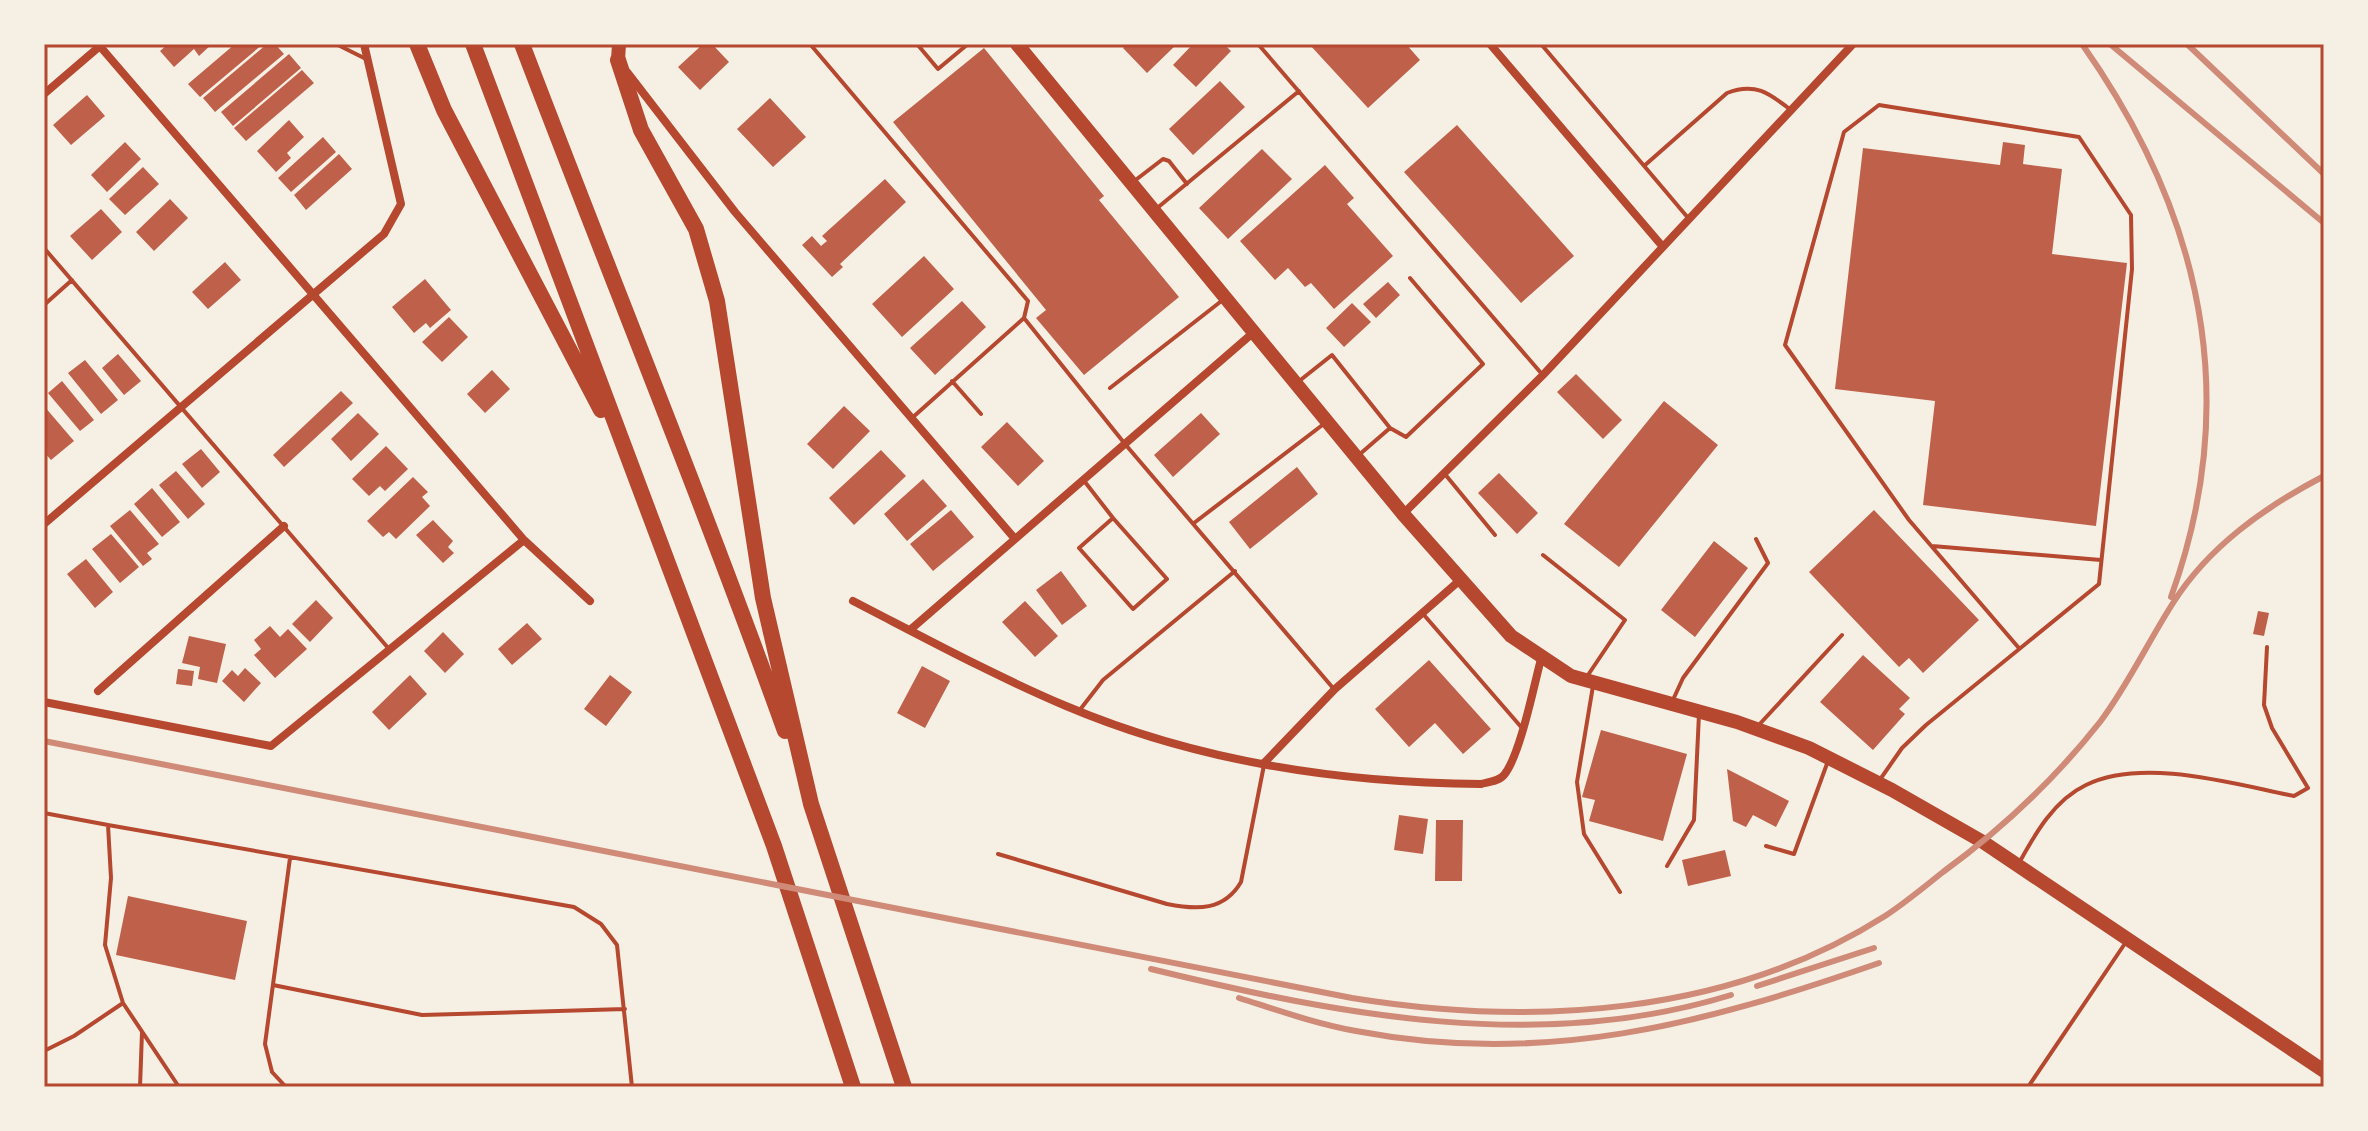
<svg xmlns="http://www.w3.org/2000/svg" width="2368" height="1131" font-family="Roboto,sans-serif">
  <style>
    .building { fill: #bf614a }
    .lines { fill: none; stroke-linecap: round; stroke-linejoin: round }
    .service { stroke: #b5482f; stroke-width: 4 }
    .minor { stroke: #b5482f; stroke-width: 8 }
    .primary { stroke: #b5482f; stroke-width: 14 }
    .motorway { stroke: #b5482f; stroke-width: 16 }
    .rail { stroke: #cf8b77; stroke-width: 6 }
    .neatline { fill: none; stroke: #b5482f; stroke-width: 3 }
  </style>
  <rect width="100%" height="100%" fill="#f6efe4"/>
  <!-- building -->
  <path class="building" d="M168,44H212L199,56L194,49L174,67L160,51Z
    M235,44H263L200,97L188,84Z
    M267,44H275L284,54L215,112L203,98Z
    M703,44H712L729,62L700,90L678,67Z
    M1127,44H1177L1147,73L1123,48Z
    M1193,44H1224L1231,51L1196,87L1173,65Z
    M1309,44H1406L1420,60L1368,108Z
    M984,48L1104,196L1099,200L1179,297L1084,375L1036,318L1046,310L893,122Z
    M289,54L301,68L233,126L221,112Z
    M302,70L314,83L246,141L234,128Z
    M1220,81L1245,107L1193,155L1169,129Z
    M87,95L105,116L71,145L53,125Z
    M770,98L806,137L773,167L737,129Z
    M289,120L304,137L287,153L291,158L276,172L257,151Z
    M1457,125L1574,256L1521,303L1404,172Z
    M323,137L336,152L291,192L278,178Z
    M125,142L141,159L107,192L91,175Z
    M2003,142L2025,145L2023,164L2062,169L2052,254L2127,263L2096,526L1923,505L1935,401L1835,389L1863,148L2000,165Z
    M1262,149L1292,179L1228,239L1199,208Z
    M339,154L352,169L306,210L294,195Z
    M1325,165L1354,198L1347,204L1393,256L1334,309L1311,283L1305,287L1288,268L1275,280L1240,241Z
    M143,167L159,184L125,215L109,199Z
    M885,179L906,202L840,264L843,267L832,277L802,245L812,236L821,246L827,241L822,236Z
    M170,199L188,218L154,251L136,232Z
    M101,209L122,232L92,260L70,236Z
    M924,256L954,289L902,337L872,304Z
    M225,262L241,280L208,309L192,292Z
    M425,279L451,310L430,328L426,323L414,333L392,307Z
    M1388,282L1400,295L1376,318L1363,304Z
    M962,301L986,327L935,375L910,348Z
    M1352,303L1371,322L1344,347L1326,328Z
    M449,317L468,337L442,362L422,342Z
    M118,354L141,381L124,395L102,368Z
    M85,360L118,400L101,414L68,373Z
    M492,370L510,389L485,413L467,394Z
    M1576,374L1622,420L1603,439L1557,392Z
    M62,381L94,420L80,431L48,393Z
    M341,391L353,403L284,467L273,455Z
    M1664,401L1718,445L1619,567L1564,524Z
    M44,406L74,441L51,460L44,452Z
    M844,406L870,431L833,469L807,444Z
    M358,413L379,434L351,461L331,439Z
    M1201,413L1220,434L1173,477L1154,455Z
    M1007,422L1044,461L1018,486L981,447Z
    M386,446L408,469L385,491L380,486L369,496L352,479Z
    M201,449L220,472L202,488L182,464Z
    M881,450L906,476L854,525L829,498Z
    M1297,467L1318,494L1250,549L1229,522Z
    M176,471L205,504L188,519L159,485Z
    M1499,473L1538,513L1517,534L1478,493Z
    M413,477L428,492L422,497L430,506L396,539L389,532L383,537L367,521Z
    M923,479L947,506L907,541L884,514Z
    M152,488L180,522L162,537L134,504Z
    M130,510L159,544L147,553L152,559L143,566L110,526Z
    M951,510L974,537L933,571L910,544Z
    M1874,510L1979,620L1923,673L1909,658L1899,667L1809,572Z
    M433,520L453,541L448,547L454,553L443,563L416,535Z
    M111,534L139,567L120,583L92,549Z
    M1714,541L1748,568L1695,637L1661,610Z
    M86,559L113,592L95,608L67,574Z
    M1061,571L1087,606L1062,625L1036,590Z
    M316,600L333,618L310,642L292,624Z
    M1025,601L1058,636L1035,657L1002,622Z
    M2258,611L2269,613L2264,636L2253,634Z
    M527,623L542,639L512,665L498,649Z
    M270,626L280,637L288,629L307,649L275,678L254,655L261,649L254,640Z
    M443,632L464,654L445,673L424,651Z
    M189,636L226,644L217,683L198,679L200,667L182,663Z
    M1863,655L1910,698L1899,709L1905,714L1873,750L1820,702Z
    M1429,660L1491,729L1463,754L1435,723L1409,747L1375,709Z
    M922,666L950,681L925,728L897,713Z
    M245,668L261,683L244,702L222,681L232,670L238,676Z
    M178,669L194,671L192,686L176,684Z
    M410,675L427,694L389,730L372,712Z
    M610,675L632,692L606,726L584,709Z
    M1601,730L1687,754L1663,841L1589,821L1595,800L1582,797Z
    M1727,769L1789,801L1776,827L1753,815L1746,827L1733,821Z
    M1399,815L1428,819L1423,854L1394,850Z
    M1436,820H1463L1462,881H1435Z
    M1725,850L1731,876L1688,886L1682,860Z
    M128,896L247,921L235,980L116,955Z"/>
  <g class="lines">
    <!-- service -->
    <path class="service" d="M336,44L366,59
      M810,44L1028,301L1024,318L1125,444L1333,688
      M917,44L938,69L968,44
      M1258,44L1541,373
      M1541,44L1689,219
      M1644,166L1727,93C1755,82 1769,93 1791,110
      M1133,182L1163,159L1169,161L1187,184
      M1156,209L1299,91
      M44,248L389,649
      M44,305L72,280
      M952,381L981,414
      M1298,382L1332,355L1390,428L1360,454
      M1110,388L1224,299
      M912,418L1024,318
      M1390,428L1406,437L1483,364L1410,278
      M1444,473L1495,535
      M1085,482L1113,518L1079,548L1133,609L1167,579L1113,518
      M1194,523L1325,423
      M1932,546L2101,560
      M1543,555L1625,620L1588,675
      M1424,615L1522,728
      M1593,686L1577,782L1584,834L1620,892
      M1672,702L1683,678L1768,563L1756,539
      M1079,711L1103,680L1235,571
      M1757,727L1842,635
      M1879,781L1902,748L1926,725L2099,584L2132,269L2131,215L2079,137L1879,105L1844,132L1785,345L1909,520L2018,647
      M44,813L108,825L111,878L105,945L123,1003L179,1087
      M108,825L574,907L601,924L617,945L632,1087
      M1766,846L1794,854L1828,761
      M998,854L1167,904C1197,910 1224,911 1241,882L1264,765
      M2019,863C2035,834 2054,800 2086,785C2143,757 2234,784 2294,796L2308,788L2272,728L2264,705L2267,647
      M1667,866L1694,820L1699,714
      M273,985L422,1015L625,1009
      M44,1051L74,1036L123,1003
      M140,1087L142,1032
      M286,1087L272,1072L265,1044L290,858
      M2028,1087L2126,942"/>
    <!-- minor -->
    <path class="minor" d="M1490,44L1663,247
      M627,72L735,212L1015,539
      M44,94L100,46
      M1403,514L1543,375L1853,44
      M44,524L384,234L401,204L364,44
      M524,540L590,601
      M853,601C923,637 993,675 1066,706C1196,761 1341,783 1481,784C1489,782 1499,781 1504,775C1520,756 1534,685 1541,659
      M910,630L1254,332
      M98,691L284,526
      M44,702L271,746L524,540L98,44
      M1264,763L1335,689L1459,581"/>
    <!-- primary -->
    <path class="primary" d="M1017,44L1403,514L1511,636L1571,676L1737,722L1809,748L1892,790L1983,842L2324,1071
      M618,60L619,44"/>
    <!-- motorway -->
    <path class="motorway" d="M417,44L444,110L601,410
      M473,44L774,846L853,1087
      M522,44C609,273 702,500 785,731
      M618,60L641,130L696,229L717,301L763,598L811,804L904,1087"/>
    <!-- rail -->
    <path class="rail" d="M2082,44C2202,214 2243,398 2171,597
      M2110,44L2324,223
      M2187,44L2324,174
      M44,741L1352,998C1531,1027 1728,1016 1885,916C1905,903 1924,887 1943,872C2002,829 2055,779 2100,722C2128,685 2148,642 2173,603C2209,546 2265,507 2324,476
      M1151,969C1340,1015 1540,1054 1731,995
      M1757,986L1874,948
      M1239,998C1277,1010 1317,1024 1356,1031C1544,1067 1704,1024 1879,963"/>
  </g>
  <!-- border -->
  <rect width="2368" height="1131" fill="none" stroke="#f6efe4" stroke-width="92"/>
  <rect x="46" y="46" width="2276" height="1039" class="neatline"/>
</svg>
